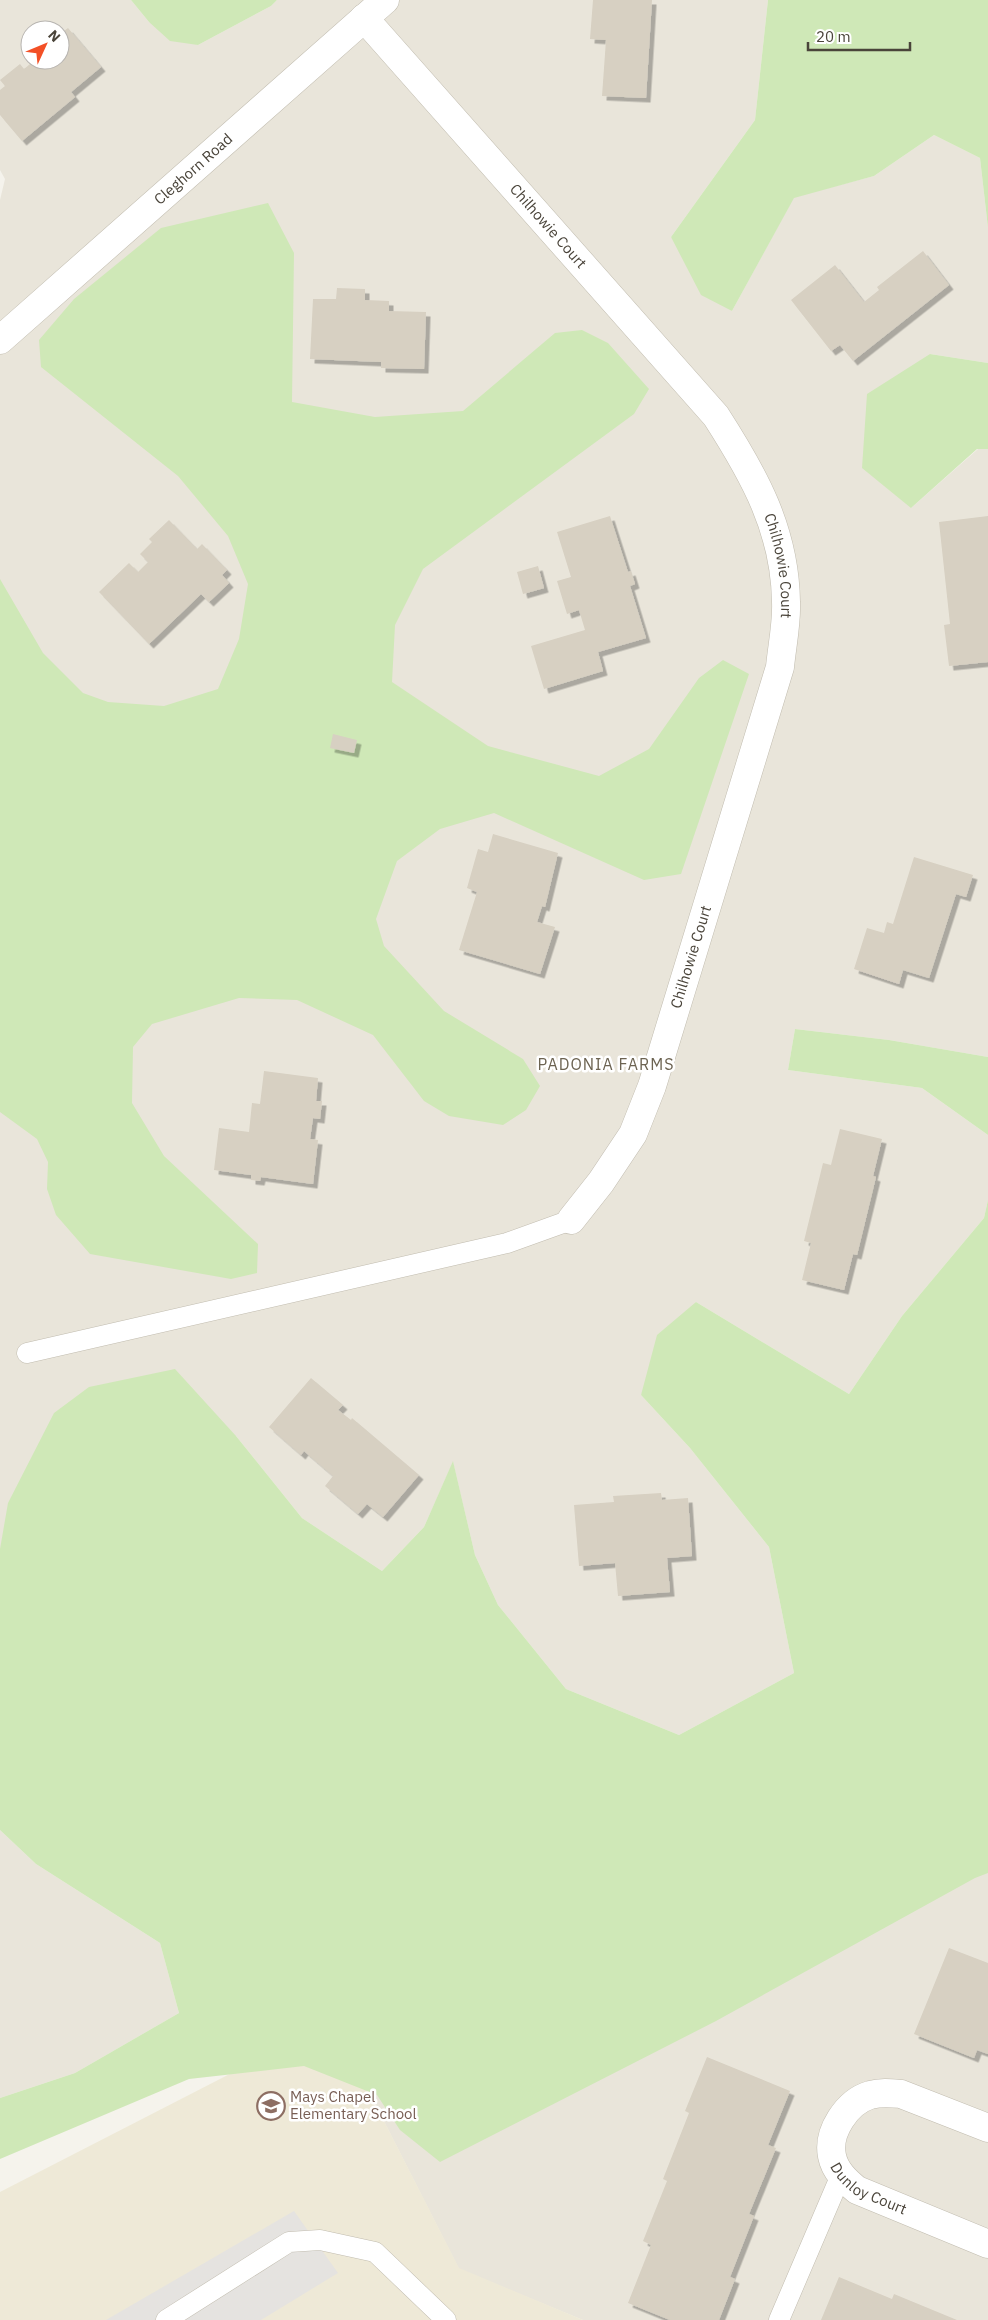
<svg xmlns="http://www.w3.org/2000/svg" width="988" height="2320" font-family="'IBM Plex Sans',sans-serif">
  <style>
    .residential { fill: #e9e5da; fill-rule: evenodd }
    .education { fill: #eee9d7 }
    .green { fill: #cfe8b7 }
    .parking { fill: #e5e3e0 }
    .building { fill: #d7d0c2; filter: url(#shadow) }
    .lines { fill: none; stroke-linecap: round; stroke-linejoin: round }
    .service-casing { stroke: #c1bcaf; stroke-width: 21 }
    .minor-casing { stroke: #c1bcaf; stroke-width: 29 }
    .service { stroke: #fff; stroke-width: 20 }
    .minor { stroke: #fff; stroke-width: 28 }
    .labels { text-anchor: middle; stroke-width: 5; stroke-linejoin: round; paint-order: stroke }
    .street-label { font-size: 15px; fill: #4a443a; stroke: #fff }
    .education-label { font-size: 15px; fill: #785e54; stroke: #fff; text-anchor: start }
    .neighbourhood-label { font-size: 16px; letter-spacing: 1px; fill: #6c6351; stroke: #fff }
  </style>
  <defs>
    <filter id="shadow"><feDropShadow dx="4.5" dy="4.5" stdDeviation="0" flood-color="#0004"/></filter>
  </defs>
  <rect width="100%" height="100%" fill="#f5f3ec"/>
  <!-- residential -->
  <path class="residential" d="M0,0H131L149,22L198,45L271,6L277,0H768L755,120L671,237L732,311L794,197L874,176L934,135L980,158L988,228V363L930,354L911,508L978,449H988V1057L889,1040L795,1029L788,1070L922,1088L988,1135V1200L984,1218L902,1316L849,1394L696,1302L641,1395L690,1448L769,1547L794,1673L679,1735L566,1689L498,1605L475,1555L453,1462L424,1527L382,1571L302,1518L236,1436L0,1549V200L5,179L0,170ZM30,30H60V60H30Z
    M988,1684V2320H583L459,2269L333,2021Z
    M0,1830L36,1864L160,1943L179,2013L75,2073L0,2098Z"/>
  <!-- education -->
  <path class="education" d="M333,2021L459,2268L583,2320H0V2192Z"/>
  <!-- green -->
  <path class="green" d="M131,0H277L271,6L198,45L170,41L149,22Z
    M768,0H988V228L980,158L934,135L874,176L794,198L732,311L701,295L671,237L755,120Z
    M268,203L294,253L292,402L375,417L463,411L555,333L582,330L608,343L649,389L634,414L423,569L395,625L392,682L488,746L599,776L649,749L699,678L723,660L749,674L681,874L644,880L494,813L440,829L397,861L376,919L384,946L444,1011L523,1059L540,1086L526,1110L503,1125L449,1116L424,1101L373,1035L297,1000L239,998L152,1024L133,1047L132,1103L164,1156L258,1244L257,1273L231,1279L90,1254L56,1215L47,1189L48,1162L37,1139L0,1112V579L43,653L83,693L108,702L164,706L218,689L239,639L248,584L228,536L178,476L41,367L39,340L74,299L161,228Z
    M930,354L988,363V449H977L911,508L862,468L867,394Z
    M795,1029L889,1040L988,1057V1135L922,1088L788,1070Z
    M988,1200V1873L975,1878L716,2021L440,2162L400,2130L377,2095L304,2066L189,2079L0,2159V2098L75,2073L179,2013L160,1943L36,1864L0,1830V1549L8,1503L54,1413L89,1387L175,1369L236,1436L302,1518L382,1571L424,1527L453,1461L475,1555L498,1605L566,1689L679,1735L794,1673L769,1547L690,1448L641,1395L657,1335L696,1302L849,1394L902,1316L984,1218Z"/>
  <!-- parking -->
  <path class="parking" d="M294,2211L338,2273L261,2320H106Z"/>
  <!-- building -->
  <path class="building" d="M593,0H652L646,98L602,96L606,40L590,39Z
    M68,28L101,67L71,92L75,97L22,141L0,115V90L5,86L0,80L20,64L24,69L35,60H60V34Z
    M923,251L949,285L853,361L840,345L831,351L791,300L835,265L864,302L879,290L877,287Z
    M337,288L365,289V300L389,301V311L426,312L424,369L381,368V362L310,359L313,299H336Z
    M610,516L628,572L631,571L635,584L630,586L646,638L598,652L603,671L544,689L531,646L585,630L579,610L567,614L557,581L571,577L557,532Z
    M988,516V662L949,666L944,625L950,624L939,522Z
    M169,520L197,549L202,544L227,570L222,575L229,583L209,602L201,594L149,644L99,592L129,563L138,572L148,562L140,554L152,542L149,539Z
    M538,566L544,588L523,594L517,572Z
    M333,734L357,740L354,753L330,748Z
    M493,834L558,853L545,907L542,906L537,922L555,927L540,974L459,950L477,892L467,888L478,849L488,852Z
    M914,857L973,875L966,897L956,894L929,978L903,970L899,984L854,969L867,928L884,933L887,922L893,924Z
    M264,1071L318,1078L316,1101H322L320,1119L313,1118L310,1139L318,1140L313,1184L261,1177L260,1181L251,1180V1175L214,1170L219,1128L249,1132L252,1103L260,1104Z
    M840,1129L882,1139L873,1176L876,1177L857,1255L853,1254L844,1290L802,1280L811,1243L804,1241L823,1163L831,1165Z
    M311,1378L343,1405L338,1410L351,1420L352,1418L419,1475L383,1517L367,1504L358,1514L325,1486L333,1476L304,1451L301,1455L269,1427Z
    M661,1493L662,1500L688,1498L692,1556L667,1558L670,1592L618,1596L615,1563L579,1566L574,1505L614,1502L613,1496Z
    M949,1948L988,1963V2054L977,2050L974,2058L914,2034Z
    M707,2057L790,2091L768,2145L776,2148L749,2214L754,2216L730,2277L735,2279L719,2320H670L628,2303L651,2245L643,2241L667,2181L663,2179L689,2113L685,2111Z
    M839,2277L892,2299L894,2294L957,2320H821Z"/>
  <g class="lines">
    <defs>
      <path id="service" d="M27,1353L507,1243L571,1220
        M166,2320L289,2242L320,2240L375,2252L446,2320
        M779,2320L841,2175"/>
      <g id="minor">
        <path id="s1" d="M364,18L716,416C754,475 785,530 786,602C787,623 782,646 780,667L652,1086L633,1134L601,1182L571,1220"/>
        <path id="s2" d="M0,340L385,0"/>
        <path id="s3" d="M988,2128L901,2094C890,2093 881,2092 870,2095C847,2102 827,2132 832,2156C835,2171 846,2181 857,2190L988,2244"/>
      </g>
    </defs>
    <!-- service casing -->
    <use href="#service" class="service-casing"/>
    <!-- minor casing -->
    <use href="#minor" class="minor-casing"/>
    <!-- service -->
    <use href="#service" class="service"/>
    <!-- minor -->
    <use href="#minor" class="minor"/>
  </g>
  <!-- icons -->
  <defs>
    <symbol id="school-ring" viewBox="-11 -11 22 22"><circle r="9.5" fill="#fff" stroke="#8d6e63" stroke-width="1.5"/><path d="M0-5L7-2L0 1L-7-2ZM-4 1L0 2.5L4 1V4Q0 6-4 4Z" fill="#8d6e63"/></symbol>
  </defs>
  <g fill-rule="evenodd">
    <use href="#school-ring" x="255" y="2090" width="32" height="32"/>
  </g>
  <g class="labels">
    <!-- street labels -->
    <g class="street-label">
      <text dy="5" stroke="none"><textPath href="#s2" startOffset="258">Cleghorn Road</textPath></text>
      <text dy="5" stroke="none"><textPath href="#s1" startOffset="278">Chilhowie Court</textPath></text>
      <text dy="5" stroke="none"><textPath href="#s1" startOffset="696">Chilhowie Court</textPath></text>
      <text transform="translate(691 957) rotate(-73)" y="5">Chilhowie Court</text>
      <text dy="5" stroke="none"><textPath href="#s3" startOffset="254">Dunloy Court</textPath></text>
    </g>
    <!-- education labels -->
    <g class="education-label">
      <text x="290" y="2102">Mays Chapel<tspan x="290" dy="17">Elementary School</tspan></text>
    </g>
    <!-- neighbourhood labels -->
    <g class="neighbourhood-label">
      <text x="606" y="1070">PADONIA FARMS</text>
    </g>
  </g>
  <!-- north arrow -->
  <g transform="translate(45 45) rotate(46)"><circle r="24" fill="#ffffff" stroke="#b7b4b0"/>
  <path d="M0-4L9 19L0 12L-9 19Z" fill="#f35026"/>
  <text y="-8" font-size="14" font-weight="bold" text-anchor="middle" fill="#4a443a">N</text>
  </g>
  <!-- scale -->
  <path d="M808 42v8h102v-8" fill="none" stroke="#4a443a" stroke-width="2.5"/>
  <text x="816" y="42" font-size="15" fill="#4a443a" stroke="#ffffff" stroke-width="4" paint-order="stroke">20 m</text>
</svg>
